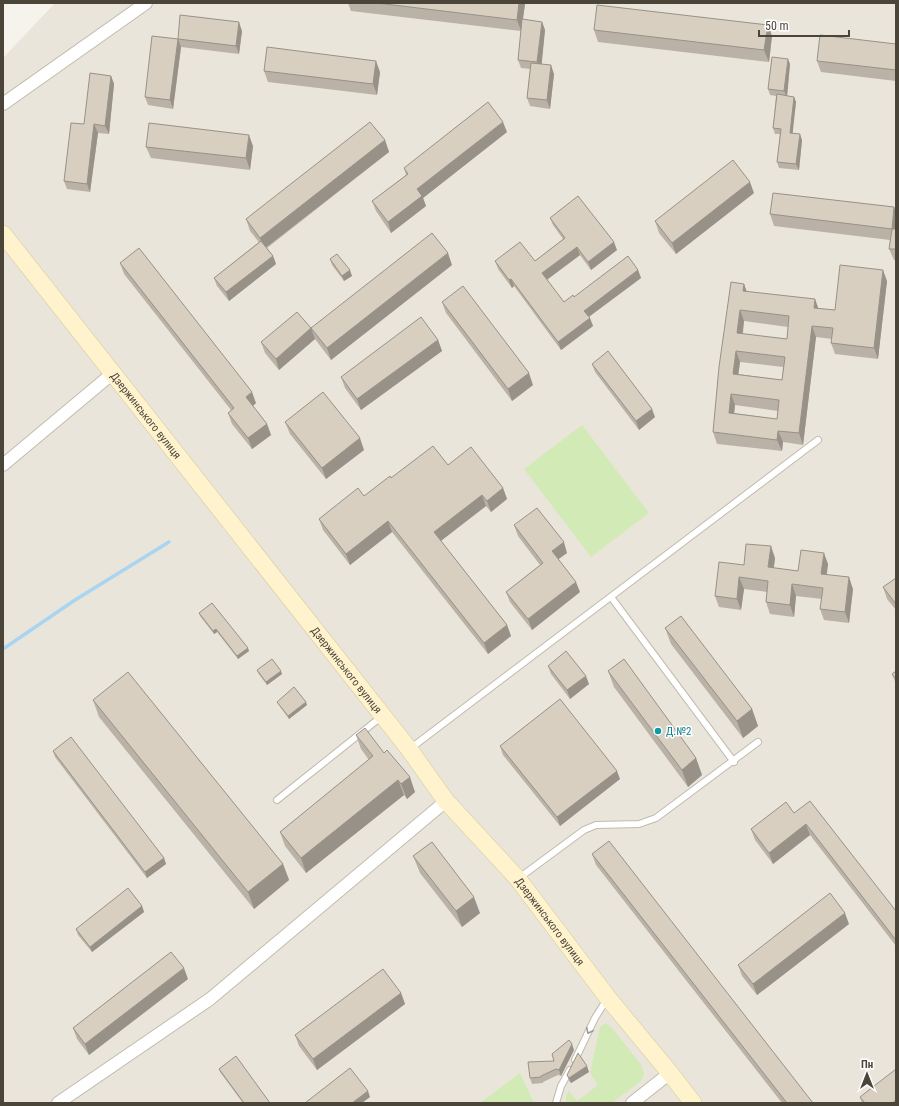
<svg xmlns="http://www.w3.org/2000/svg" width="899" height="1106" font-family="'Roboto Condensed',sans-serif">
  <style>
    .residential { fill: #eae5da }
    .green { fill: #d2eab5 }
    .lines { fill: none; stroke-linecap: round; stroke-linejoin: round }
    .stream { stroke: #a9d4f2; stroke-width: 3.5 }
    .lane-casing { stroke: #c2bbae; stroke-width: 8 }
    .street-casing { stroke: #c2bbae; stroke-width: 14 }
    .secondary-casing { stroke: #d6c79b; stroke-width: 18 }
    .lane { stroke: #fff; stroke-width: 6 }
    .street { stroke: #fff; stroke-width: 12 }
    .secondary { stroke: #fff3cd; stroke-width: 17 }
    .wall { fill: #bab2a6; fill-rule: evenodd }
    .shaded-wall { fill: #979187 }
    .building { fill: #d8cfc1; stroke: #979187; fill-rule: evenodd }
    .oneway { stroke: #9c9892 }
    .culture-dot { fill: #0f9aa8; stroke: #fff; stroke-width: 1.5 }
    .labels { text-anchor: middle; stroke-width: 3; stroke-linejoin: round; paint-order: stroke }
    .street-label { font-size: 11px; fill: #4b4439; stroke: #fff }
    .culture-label { font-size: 11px; fill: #0d838f; stroke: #fff; text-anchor: start }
  </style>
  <rect width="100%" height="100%" fill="#f6f3ec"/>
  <!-- residential -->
  <path class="residential" d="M55,3H896V1103H3V58Z"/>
  <!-- green -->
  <path class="green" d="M582,425L649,513L591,557L524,469Z
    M604,1024H607L612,1028L642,1066L644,1075L641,1081L612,1103H566V1095L569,1091L577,1101L598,1085L590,1073L600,1027Z
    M520,1073L534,1103H480Z"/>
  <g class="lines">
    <!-- stream -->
    <path class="stream" d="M3,649L75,600L169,542"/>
    <defs>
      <path id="lane" d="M611,597L734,762
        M411,748L818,440
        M277,800L381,717
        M519,878L584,830L596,825L639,824L656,818L758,742
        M575,1060L595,1018L607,999
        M556,1103L561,1086L570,1070"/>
      <path id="street" d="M3,104L146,3
        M3,465L113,373
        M58,1103L210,999L446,801
        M632,1103L670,1073"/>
      <g id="secondary">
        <path id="s1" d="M3,234L409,749L446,801L518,879L608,998L670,1073L693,1103"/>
      </g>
    </defs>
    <!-- lane casing -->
    <use href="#lane" class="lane-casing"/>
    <!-- street casing -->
    <use href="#street" class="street-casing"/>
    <!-- secondary casing -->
    <use href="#secondary" class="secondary-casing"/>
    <!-- lane -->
    <use href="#lane" class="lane"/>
    <!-- street -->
    <use href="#street" class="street"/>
    <!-- secondary -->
    <use href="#secondary" class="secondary"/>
  </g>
  <!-- wall -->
  <path class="wall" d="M348,3H524L525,4L523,20L542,22L545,30L541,64L554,74L550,109L530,106L527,98L530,69L521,68L518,60L521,31L351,11Z
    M768,25L772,36L769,62L598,42L594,30Z
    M242,31L239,54L181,47L173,109L148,105L145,97L178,39Z
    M896,44V81L821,72L817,61Z
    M790,64L787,96L794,97L796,102L792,133L802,140L799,170L779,168L777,162L780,134H775L773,128L776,96L770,95L768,89Z
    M264,71L380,72L377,95L268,82Z
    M111,76L114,84L109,134L98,133L90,192L67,189L64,181L84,124Z
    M507,132L423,198L426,206L391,233L376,211L372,201L406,175L404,168Z
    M385,140L389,152L267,248L273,256L276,264L229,301L217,286L214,278L259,242L250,231L246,219Z
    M253,146L250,170L151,158L146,147Z
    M754,193L676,254L659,233L655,221Z
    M894,207L896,212V260H894L889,249L890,240L774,226L770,214Z
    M550,218L617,250L591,270L580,255L547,280L564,302L574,297L638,270L641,278L589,317L593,326L561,350L514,286L512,288L498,269L495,261H535L563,239L553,225Z
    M330,259L352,276L344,281L332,265Z
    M120,263L256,403L253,406L267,424L271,435L252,449L232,424L228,413L231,410L124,274Z
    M452,265L331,360L315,339L279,370L265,353L261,342L311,328Z
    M887,281L878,359L835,354L831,343L832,339L816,337L803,445L783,442L782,451L717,444L713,432L744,284L746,291L818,308L835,310ZM744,321L788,327L787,339L743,334ZM740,362L783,367L782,380L738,374ZM735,405L778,411L777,419L734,413Z
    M442,302L533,385L512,401L446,313Z
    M438,340L442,351L361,410L345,388L341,377Z
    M592,364L655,417L639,430L595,372Z
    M285,422L364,450L326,479L290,434Z
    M448,465L503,488L507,499L491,512L486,506L441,541L507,625L511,636L488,654L392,532L350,565L323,530L319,519L364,496L391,478Z
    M514,525L567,553L558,559L580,592L532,630L510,602L506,592L540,565L518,536Z
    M775,558L774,568L798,571L828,564L827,574L853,589L849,623L824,620L820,609L822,599L796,596L794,617L770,614L766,602L767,592L744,589L741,610L719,607L715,596L744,565Z
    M896,578V610L887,599L883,587Z
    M199,613L249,651L238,659L217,632L214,634L200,616Z
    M665,628L752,709L758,726L743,738L671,644Z
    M548,666L589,684L570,699L551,674Z
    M257,670L282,674L267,685L258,673Z
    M608,671L696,758L702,775L688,787L614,687Z
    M896,671V684L892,674Z
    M93,700L283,864L289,880L254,909L99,717Z
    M277,702L307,705L289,719L278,704Z
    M356,735L384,753L415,792L407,799L404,795L306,873L285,846L280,832L369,760L361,749Z
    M500,746L620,779L560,826L503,755Z
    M53,751L164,858L166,864L147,878L55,757Z
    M794,813L896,911V946L810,835L773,864L755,840L751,829Z
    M592,854L813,1103H782L596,865Z
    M413,856L480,913L462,927L420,873Z
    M142,906L144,912L92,952L78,935L76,929Z
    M849,924L757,995L742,976L738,965Z
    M188,979L89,1055L77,1039L73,1028Z
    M401,993L405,1004L317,1070L299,1046L295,1035Z
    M574,1050L561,1076L558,1075L543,1082V1083L532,1084L530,1078L554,1061Z
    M219,1069L270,1103H243L220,1072Z
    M589,1072L571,1083L569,1081L567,1075Z
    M860,1097L896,1103H862Z"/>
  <!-- shaded-wall -->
  <path class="shaded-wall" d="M519,3H524L525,4L521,31L517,20Z
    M239,22L242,31L239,54L236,46Z
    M542,22L545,30L541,71L537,62Z
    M768,25L772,36L769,62L764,50Z
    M178,39L181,47L173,109L170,100Z
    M788,59L790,64L787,97L784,91Z
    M376,61L380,72L377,95L373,84Z
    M551,65L554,74L550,109L547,100Z
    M111,76L114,84L109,134L105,126Z
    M794,97L796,102L792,139L790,133Z
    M503,122L507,132L423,198L426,206L391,233L388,222L417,189Z
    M94,124L98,133L90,192L87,184Z
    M800,134L802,140L799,170L796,164Z
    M249,135L253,146L250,170L246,158Z
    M385,140L389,152L264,249L260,238Z
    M750,182L754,193L676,254L672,243Z
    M894,207L896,212V240L892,229Z
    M614,242L617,250L591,270L588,262Z
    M577,247L580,255L545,281L542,273Z
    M448,253L452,265L331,360L327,348Z
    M273,256L276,264L229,301L226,292Z
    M350,270L352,276L344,281L342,276Z
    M638,270L641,278L587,318L584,311Z
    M883,270L887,281L878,359L874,348Z
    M511,279L514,286L512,288L509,280Z
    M744,284L748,295L743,291Z
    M815,299L819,310L814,308Z
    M740,310L744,321L741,345L737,333Z
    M590,318L593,326L561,350L558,342Z
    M812,326L816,337L803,445L799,433Z
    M311,328L315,339L279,370L276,359Z
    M438,340L442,351L361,410L357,399Z
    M736,351L740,362L737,385L733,374Z
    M529,373L533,385L512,401L508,389Z
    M252,392L256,403L250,408L246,397Z
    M731,394L735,405L733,424L729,413Z
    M652,409L655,417L639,430L636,421Z
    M267,424L271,435L252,449L248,438Z
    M778,431L783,442L782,451L777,440Z
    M360,438L364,450L326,479L322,468Z
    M503,488L507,499L491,512L487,501Z
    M482,495L486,506L438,543L434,532Z
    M388,521L392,532L350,565L346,554Z
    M564,542L567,553L556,561L552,551Z
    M771,546L775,558L772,579L768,567Z
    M824,553L828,564L825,585L821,574Z
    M739,577L744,589L741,610L737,599Z
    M849,577L853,589L849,623L845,612Z
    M576,582L580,592L532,630L528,619Z
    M792,584L796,596L794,617L790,605Z
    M507,625L511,636L488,654L484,643Z
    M216,629L217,632L214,634L213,631Z
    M248,648L249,651L238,659L237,656Z
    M281,671L282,674L267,685L266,682Z
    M586,676L589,684L570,699L567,690Z
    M306,702L307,705L289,719L288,716Z
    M752,709L758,726L743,738L737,721Z
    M696,758L702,775L688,787L682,770Z
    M617,771L620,779L560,826L557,817Z
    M410,777L415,792L407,799L401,784Z
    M398,780L404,795L306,873L301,858Z
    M806,824L810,835L773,864L769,853Z
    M164,858L166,864L147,878L145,872Z
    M283,864L289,880L254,909L248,892Z
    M474,897L480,913L462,927L456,911Z
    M142,906L144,912L92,952L90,947Z
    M845,913L849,924L757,995L753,984Z
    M184,968L188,979L89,1055L85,1044Z
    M401,993L405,1004L317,1070L313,1059Z
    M572,1044L574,1050L561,1076L559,1070Z
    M587,1066L589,1072L571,1083L569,1078Z
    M368,1091L370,1097L362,1103H352Z"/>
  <!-- building -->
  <path class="building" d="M377,3H519L517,20Z
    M597,5L768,25L764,50L594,30Z
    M180,15L239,22L236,46L178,39Z
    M522,19L542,22L537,62L518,60Z
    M820,35L896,44V70L817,61Z
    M152,36L178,39L170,100L145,97Z
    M267,47L376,61L373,84L264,71Z
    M772,57L788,59L784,91L768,89Z
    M531,63L551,65L547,100L527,98Z
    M90,73L111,76L105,126L94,124L87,184L64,181L71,123L84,124Z
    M777,94L794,97L790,133L800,134L796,164L777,162L781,129L773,128Z
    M488,102L503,122L417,189L422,196L388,222L372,201L408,174L404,168Z
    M370,122L385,140L260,238L246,219Z
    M149,123L249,135L246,158L146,147Z
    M733,160L750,182L672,243L655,221Z
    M773,193L894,207L892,229L770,214Z
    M578,196L614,242L588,262L577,247L542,273L564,302L573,295L574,297L628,256L638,270L584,311L590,318L558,342L511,279L509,280L495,261L520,242L535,261L565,238L550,218Z
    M892,229H896V249H889Z
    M432,233L448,253L327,348L311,328Z
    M261,241L273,256L226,292L214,278Z
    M139,248L252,392L246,397L267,424L248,438L228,413L234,408L120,263Z
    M337,254L350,270L342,276L330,259Z
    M840,265L883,270L874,348L831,343L833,328L812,326L799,433L778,431L777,440L713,432L719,367L731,282L744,284L743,291L815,299L814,308L835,310ZM740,310L789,316L787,339L737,333ZM736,351L785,357L782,380L733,374ZM731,394L779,400L777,419L729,413Z
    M463,286L529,373L508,389L442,302Z
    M297,312L311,328L276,359L261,342Z
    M421,317L438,340L357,399L341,377Z
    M608,351L652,409L636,421L592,364Z
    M323,392L360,438L322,468L285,422Z
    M433,446L448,465L471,447L503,488L487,501L482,495L434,532L507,625L484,643L388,521L346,554L319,519L358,488L364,496L390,476L391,478Z
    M537,508L564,542L552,551L576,582L528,619L506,592L543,563L514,525Z
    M746,544L771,546L768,567L798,571L801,550L824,553L821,574L849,577L845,612L820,609L823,588L792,584L790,605L766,602L768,581L739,577L737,599L715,596L719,562L744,565Z
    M896,578V604L883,587Z
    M212,603L248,648L237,656L216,629L213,631L199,613Z
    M681,616L752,709L737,721L665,628Z
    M566,651L586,676L567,690L548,666Z
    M272,659L281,671L266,682L257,670Z
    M624,659L696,758L682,770L608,671Z
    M896,671V679L892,674Z
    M128,672L283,864L248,892L93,700Z
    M294,687L306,702L288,716L277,702Z
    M560,699L617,771L557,817L500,746Z
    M365,728L384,753L387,750L410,777L401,784L398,780L301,858L280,832L373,756L356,735Z
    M71,737L164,858L145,872L53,751Z
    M810,801L896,911V940L806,824L769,853L751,829L786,802L794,813Z
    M609,841L813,1103H787L592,854Z
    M432,842L474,897L456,911L413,856Z
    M128,888L142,906L90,947L76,929Z
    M830,893L845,913L753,984L738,965Z
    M171,952L184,968L85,1044L73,1028Z
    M383,969L401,993L313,1059L295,1035Z
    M569,1040L572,1044L559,1070L556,1069L541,1076V1077L530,1078L528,1062L554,1061L552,1054Z
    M578,1053L587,1066L569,1078L567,1075Z
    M236,1056L270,1103H244L219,1069Z
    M350,1068L368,1091L352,1103H305Z
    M896,1069V1100L892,1103H865L860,1097Z"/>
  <!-- one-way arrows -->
  <defs><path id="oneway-chevron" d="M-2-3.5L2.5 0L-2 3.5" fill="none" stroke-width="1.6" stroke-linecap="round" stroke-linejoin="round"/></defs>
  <use class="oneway" href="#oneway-chevron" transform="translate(589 1031) rotate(116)"/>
  <!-- markers -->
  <circle class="culture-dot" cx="658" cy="731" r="4"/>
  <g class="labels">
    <!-- street labels -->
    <g class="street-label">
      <text dy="4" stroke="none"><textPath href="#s1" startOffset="231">Дзержинського вулиця</textPath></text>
      <text dy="4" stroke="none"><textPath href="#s1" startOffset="555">Дзержинського вулиця</textPath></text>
      <text dy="4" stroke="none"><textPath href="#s1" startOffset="879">Дзержинського вулиця</textPath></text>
    </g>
    <!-- culture labels -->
    <g class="culture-label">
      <text x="666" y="735">Д.№2</text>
    </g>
  </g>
  <!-- border -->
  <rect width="899" height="1106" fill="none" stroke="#4b4439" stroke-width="8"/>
  <!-- north arrow -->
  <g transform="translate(867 1074)" stroke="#ffffff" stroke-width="3" paint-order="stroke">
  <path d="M0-3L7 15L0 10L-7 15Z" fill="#4b4439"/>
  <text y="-6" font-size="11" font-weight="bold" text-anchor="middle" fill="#4b4439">Пн</text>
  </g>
  <!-- scale -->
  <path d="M759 30v6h90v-6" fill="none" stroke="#4b4439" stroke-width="2"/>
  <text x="765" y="30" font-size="12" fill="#4b4439" stroke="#ffffff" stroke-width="3" paint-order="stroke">50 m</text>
</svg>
